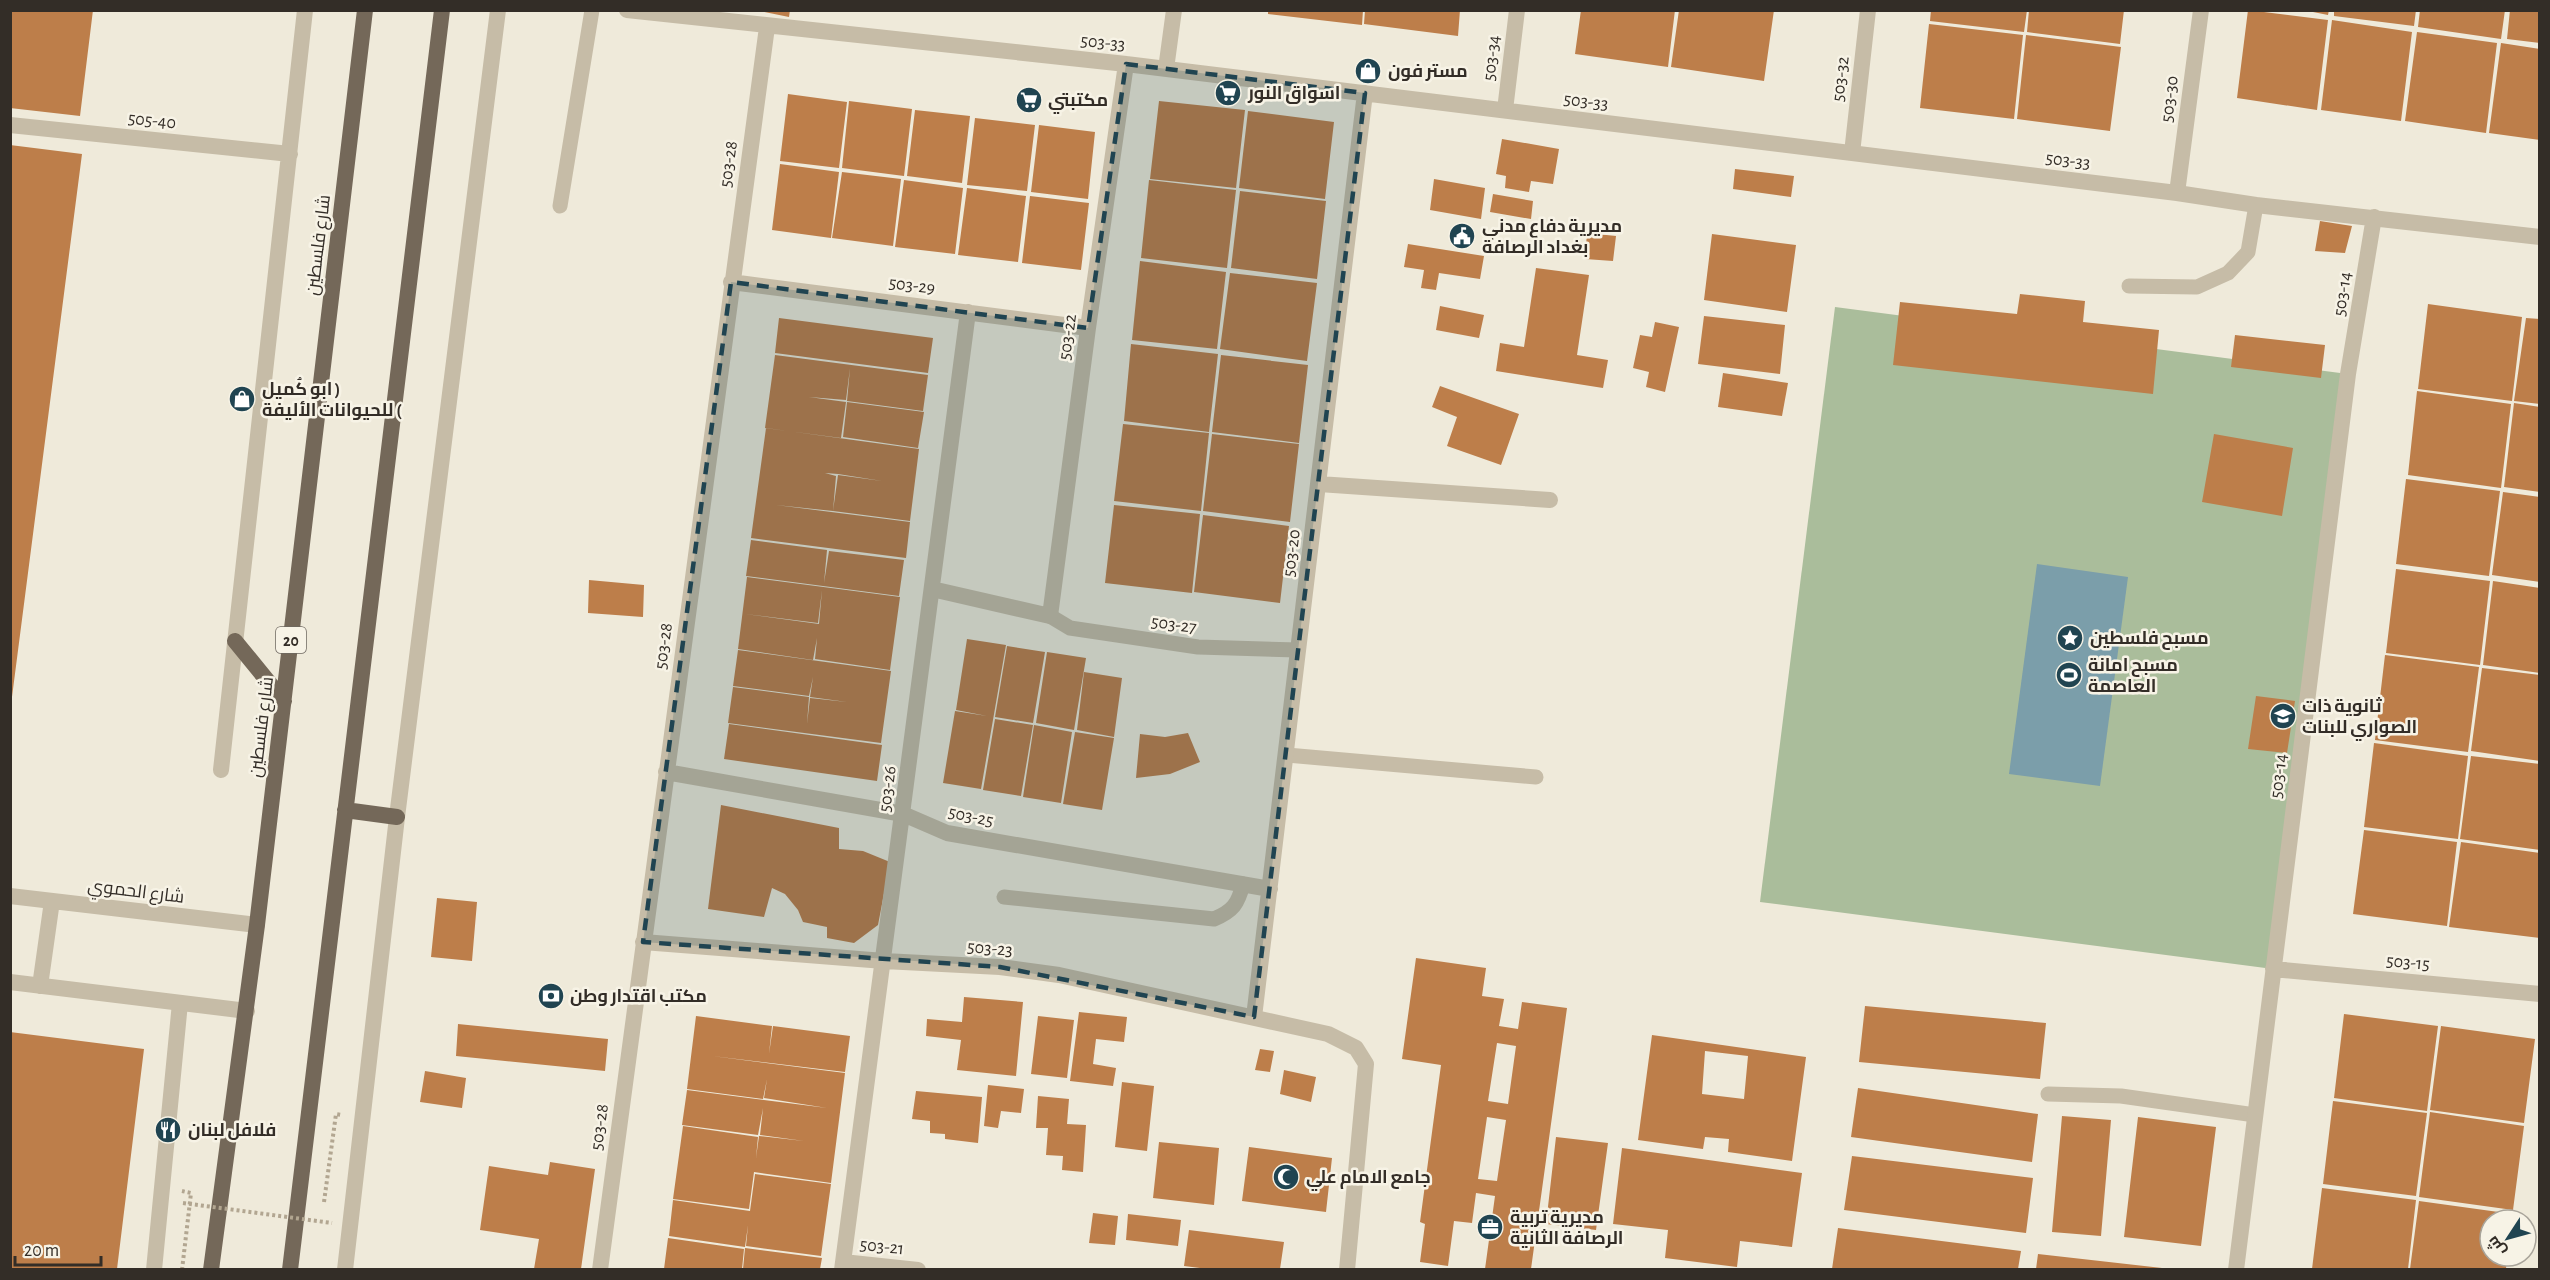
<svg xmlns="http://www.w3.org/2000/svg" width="2550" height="1280" font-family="'Alegreya Sans',Cairo,sans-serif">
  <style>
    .green { fill: #aabd9b }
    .water { fill: #7b9eaa }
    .building { fill: #bd7e4a; fill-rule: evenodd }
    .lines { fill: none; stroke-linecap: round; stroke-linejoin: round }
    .path { stroke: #b2a691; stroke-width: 4; stroke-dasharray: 3 3; stroke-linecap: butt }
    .service { stroke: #c6bca7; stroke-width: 15 }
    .minor { stroke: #c6bca7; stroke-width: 16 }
    .tertiary { stroke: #c6bca7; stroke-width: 16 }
    .primary { stroke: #746859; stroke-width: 16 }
    .path-bridge { stroke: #b2a691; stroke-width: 4; stroke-dasharray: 3 3; stroke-linecap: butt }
    .marked { fill: #204451; fill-opacity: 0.2; stroke: #204451; stroke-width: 4.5; stroke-dasharray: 12 8; stroke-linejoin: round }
    .labels { text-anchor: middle; stroke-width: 5; stroke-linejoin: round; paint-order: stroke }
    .shield { fill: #f7f3e6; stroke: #6e6860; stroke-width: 1.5 }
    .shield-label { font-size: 16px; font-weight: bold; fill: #332d27 }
    .street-label { font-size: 18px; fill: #332d27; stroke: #f7f3e6 }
    .poi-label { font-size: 18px; font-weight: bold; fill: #332d27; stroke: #f7f3e6; text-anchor: start }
  </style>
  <rect width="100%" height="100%" fill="#efeada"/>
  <!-- green -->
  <path class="green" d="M1835,307L2348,374L2273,969L1760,902Z"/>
  <!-- water -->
  <path class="water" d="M2037,564L2128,577L2100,786L2009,774Z"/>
  <!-- building -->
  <path class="building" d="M10,10H93L80,116L10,108Z
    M754,10H790L789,17Z
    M1268,10H1363L1362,25L1268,14Z
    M1365,10H1460L1458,36L1364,24Z
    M1581,10H1675L1668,67L1575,54Z
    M1679,10H1774L1764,81L1671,67Z
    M1931,10H2027L2024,32L1930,21Z
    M2029,10H2124L2120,44L2027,32Z
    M2248,10L2328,20L2317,110L2237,98Z
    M2303,10H2329L2328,15Z
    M2334,10H2416L2414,26L2334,16Z
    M2420,10H2505L2501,39L2418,27Z
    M2510,10H2540V43L2507,39Z
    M2332,20L2412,32L2401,121L2321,110Z
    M1929,24L2023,35L2014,119L1920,108Z
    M2417,32L2497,43L2486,133L2405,121Z
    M2026,35L2121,47L2110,131L2017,119Z
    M2501,43L2540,49V140L2489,133Z
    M788,94L847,102L839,168L780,161Z
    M849,101L912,109L904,176L842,168Z
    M1159,101L1245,110L1236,188L1150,179Z
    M915,110L970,116L962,183L907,176Z
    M1248,111L1334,122L1325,199L1239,188Z
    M975,118L1035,125L1027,191L967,185Z
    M1039,125L1095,132L1088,199L1031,192Z
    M1502,139L1559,149L1553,184L1531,181L1529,192L1505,188L1506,176L1496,174Z
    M10,145L82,154L12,697H10Z
    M780,164L839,172L831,238L772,230Z
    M1735,169L1794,176L1791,197L1733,189Z
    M842,172L901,179L893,246L832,238Z
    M1434,179L1485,188L1481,219L1430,210Z
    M904,180L963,188L955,254L895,247Z
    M1149,180L1236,190L1227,268L1141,258Z
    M967,188L1026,196L1018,262L958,255Z
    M1240,191L1326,201L1317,279L1231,268Z
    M1493,194L1533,201L1531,219L1490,212Z
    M1030,196L1089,203L1081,270L1022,263Z
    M2320,221L2352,226L2345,253L2315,251Z
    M1587,233L1616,236L1613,261L1585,259Z
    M1712,234L1796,245L1787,312L1704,300Z
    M1408,244L1484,256L1480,279L1439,273L1436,290L1421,288L1424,270L1404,267Z
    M1140,261L1226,272L1217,349L1132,340Z
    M1536,268L1589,275L1577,355L1608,360L1603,388L1496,371L1500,343L1524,347Z
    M1230,273L1317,283L1307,361L1220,349Z
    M2020,294L2085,301L2083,322L2159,330L2153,394L1893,365L1900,302L2017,314Z
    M2428,304L2522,317L2512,401L2418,389Z
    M1440,306L1484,315L1479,338L1436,330Z
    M1704,316L1785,325L1780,374L1698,364Z
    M779,318L933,338L928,373L775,353Z
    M2526,318L2540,319V404L2514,401Z
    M1655,322L1679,327L1665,392L1646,387L1649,372L1633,368L1640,335L1652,337Z
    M2235,335L2325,345L2321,378L2231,367Z
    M1131,344L1218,354L1209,432L1124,421Z
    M775,355L928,375L923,411L847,401L850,368L846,400L809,397L846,402L841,438L765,428Z
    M1221,355L1308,365L1299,443L1212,432Z
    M1723,373L1788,383L1782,416L1718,407Z
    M1440,386L1519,414L1501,465L1447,446L1457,417L1432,407Z
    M2417,391L2511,404L2501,488L2408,475Z
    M847,402L924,412L918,448L843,437Z
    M2514,403L2540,407V492L2504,487Z
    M1123,424L1209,433L1201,511L1114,501Z
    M766,428L919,449L910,521L833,511L838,475L882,481L838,474L825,473L836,476L833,511L776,505L910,522L906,558L751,538Z
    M1212,434L1299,444L1290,522L1203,511Z
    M2214,434L2293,448L2282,516L2202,502Z
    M2406,479L2500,491L2489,576L2396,564Z
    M2503,492L2540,497V582L2492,575Z
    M1114,505L1200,514L1192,593L1105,583Z
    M1203,515L1289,526L1280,603L1194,592Z
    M751,540L827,550L824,583L829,551L904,560L899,596L746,576Z
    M2396,569L2490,581L2480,665L2386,653Z
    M747,577L900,597L890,670L815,659L817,638L813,660L738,649ZM822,590L819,624L745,614L818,623Z
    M589,580L644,585L643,617L588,613Z
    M2493,581L2540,588V673L2483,665Z
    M967,639L1006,645L981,789L943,783L955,711L987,716L956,710Z
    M1007,646L1045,652L1033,723L995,717Z
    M738,650L891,671L881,743L728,723L733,687L809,697L807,724L810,698L847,702L810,697L813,677L809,696L733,686Z
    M1047,652L1086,658L1074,730L1036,723Z
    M2385,655L2479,667L2468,752L2375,740Z
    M2482,668L2540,675V761L2471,751Z
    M1084,672L1122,678L1114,737L1077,730Z
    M2256,696L2295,701L2287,753L2248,749Z
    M995,719L1033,725L1021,796L983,790Z
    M729,724L882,745L877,781L724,759Z
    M1034,725L1072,732L1061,803L1023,797Z
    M1075,732L1114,738L1102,810L1063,804Z
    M1188,733L1200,762L1170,774L1136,778L1140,734L1165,737Z
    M2374,743L2468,756L2458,839L2364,827Z
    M2471,756L2540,764V850L2460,839Z
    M721,805L839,828V849L863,851L890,862L878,925L854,943L827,938V927L803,922L798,910L785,894L772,888L764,917L708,909Z
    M2364,830L2457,842L2447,926L2353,914Z
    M2461,842L2540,853V938L2449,927Z
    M437,898L477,902L472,961L431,957Z
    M1416,958L1486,968L1482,996L1504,999L1499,1026L1518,1029L1522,1002L1567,1008L1531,1269H1485L1495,1196L1476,1193L1472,1223L1454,1221L1448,1266L1420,1262L1425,1224L1420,1222L1441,1065L1402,1059ZM1497,1043L1516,1046L1508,1104L1488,1101ZM1487,1117L1506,1120L1497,1181L1478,1179Z
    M964,997L1023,1002L1016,1076L957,1070L961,1040L926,1036L927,1019L962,1022Z
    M1865,1006L2046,1023L2040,1079L1859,1062Z
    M1079,1012L1127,1017L1124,1042L1096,1039L1093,1064L1116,1068L1113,1086L1070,1081Z
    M2344,1014L2438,1026L2427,1111L2334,1098Z
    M696,1016L772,1026L769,1054L773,1026L850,1036L845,1072L712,1056L845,1073L831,1183L754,1172L749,1209L673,1199L683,1126L758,1137L756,1158L759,1136L804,1141L760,1135L763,1108L758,1135L682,1125L687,1090L827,1108L764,1098L767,1079L763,1099L687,1089Z
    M1038,1016L1074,1020L1067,1078L1031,1074Z
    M458,1024L608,1039L605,1071L456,1056Z
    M2441,1026L2535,1039L2524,1123L2430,1110Z
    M10,1032L144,1049L117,1269H10Z
    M1652,1035L1806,1057L1792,1161L1728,1152L1729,1139L1705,1137L1703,1149L1638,1140ZM1705,1051L1748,1056L1744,1099L1702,1094Z
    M1260,1049L1274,1051L1270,1072L1255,1070Z
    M1284,1070L1316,1077L1311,1102L1280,1094Z
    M425,1071L466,1078L462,1108L420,1102Z
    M1122,1082L1154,1086L1147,1151L1115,1147Z
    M988,1085L1024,1089L1021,1113L1001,1111L998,1128L984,1126Z
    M1858,1088L2038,1114L2032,1162L1851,1137Z
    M916,1091L982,1097L978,1143L945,1139V1134L930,1133V1121L912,1119Z
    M1038,1096L1069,1099L1067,1124L1086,1125L1083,1172L1062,1170L1063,1156L1046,1155L1048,1128H1036Z
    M2333,1101L2427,1113L2416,1196L2323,1184Z
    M2430,1112L2524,1126L2513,1210L2419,1197Z
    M2062,1116L2111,1120L2101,1236L2052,1232Z
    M2138,1117L2216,1127L2201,1246L2124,1237Z
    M1556,1137L1608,1143L1596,1230L1546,1224Z
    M1159,1142L1219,1148L1214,1205L1153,1198Z
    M1249,1147L1332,1158L1326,1212L1242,1201Z
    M1622,1148L1802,1173L1792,1247L1740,1241L1737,1267L1665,1258L1668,1230L1613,1224Z
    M1852,1156L2033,1178L2026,1233L1844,1210Z
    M550,1162L595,1169L581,1269H534L539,1239L480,1230L489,1166L548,1175Z
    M755,1174L831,1184L821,1256L746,1246L748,1225L745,1247L669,1236L673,1200L750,1211Z
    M2322,1188L2416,1200L2408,1269H2312Z
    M2419,1201L2513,1214L2512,1220H2490V1256H2507L2506,1269H2410Z
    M1093,1213L1118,1216L1115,1245L1089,1243Z
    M1128,1214L1181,1220L1178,1246L1126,1240Z
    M1838,1228L2021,1251L2018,1269H1832Z
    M1189,1230L1284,1242L1280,1269H1208L1184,1266Z
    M668,1238L744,1249L742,1269H664Z
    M745,1248L822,1258L820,1269H743Z
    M2038,1254L2162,1268V1269H2036Z"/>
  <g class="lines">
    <!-- path -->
    <path class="path" d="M324,1202L336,1114L342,1115
      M182,1270L191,1193L182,1191"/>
    <!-- service -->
    <path class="service" d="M560,206L592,10
      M2129,286L2197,287L2228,273L2248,252L2256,205
      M1050,616L1070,628L1198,647L1298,650
      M1287,755L1536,777
      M1004,897L1214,919C1233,911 1238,904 1243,884
      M2048,1094L2121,1096L2255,1115"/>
    <!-- minor -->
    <path class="minor" d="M627,10L1126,64L2177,193L2256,205L2540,237
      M1166,69L1174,10
      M1505,110L1517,10
      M10,125L290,154
      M1852,153L1868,10
      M2177,193L2201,10
      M731,282L1088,328
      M1319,484L1550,500
      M932,589L1050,616L1088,328L1126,64
      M221,770L305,10
      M666,772L903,814L947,833L1270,889
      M643,942L884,961L1000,967L1059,975L1328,1034L1356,1048L1366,1064L1347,1270
      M2273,969L2540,994
      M1254,1017L1365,93
      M843,1262L918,1270
      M154,1270L180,1003
      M345,1270L397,817L498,10
      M600,1270L767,27
      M842,1270L968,312
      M2236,1270L2348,374L2374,217"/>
    <!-- tertiary -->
    <path class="tertiary" d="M10,896L257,925
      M10,982L247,1011
      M40,986L52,901"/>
    <!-- primary -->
    <path class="primary" d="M235,641L284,701
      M345,810L397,817
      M211,1270L257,925L365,10
      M290,1270L442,10"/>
    <!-- path-bridge -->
    <path class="path-bridge" d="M183,1203L332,1223"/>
  </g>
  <!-- marked area -->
  <path class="marked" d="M1126,64L1365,93L1254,1017L1000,967L643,942L731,282L1088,328Z"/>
  <!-- icons -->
  <defs>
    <symbol id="shop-disc" viewBox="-11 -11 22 22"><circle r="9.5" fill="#204451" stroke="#f7f3e6"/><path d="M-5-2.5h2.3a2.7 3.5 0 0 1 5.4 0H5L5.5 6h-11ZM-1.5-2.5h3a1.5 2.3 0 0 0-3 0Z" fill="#fff"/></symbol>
    <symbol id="supermarket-disc" viewBox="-11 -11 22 22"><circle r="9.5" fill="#204451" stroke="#f7f3e6"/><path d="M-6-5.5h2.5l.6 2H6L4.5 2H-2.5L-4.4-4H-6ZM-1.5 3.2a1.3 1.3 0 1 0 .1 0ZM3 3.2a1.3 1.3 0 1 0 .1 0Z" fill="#fff"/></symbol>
    <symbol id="civic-disc" viewBox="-11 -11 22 22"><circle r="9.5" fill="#204451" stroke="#f7f3e6"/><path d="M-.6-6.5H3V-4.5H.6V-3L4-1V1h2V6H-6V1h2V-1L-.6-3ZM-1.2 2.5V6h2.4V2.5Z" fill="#fff"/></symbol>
    <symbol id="sight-disc" viewBox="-11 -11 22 22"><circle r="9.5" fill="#204451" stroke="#f7f3e6"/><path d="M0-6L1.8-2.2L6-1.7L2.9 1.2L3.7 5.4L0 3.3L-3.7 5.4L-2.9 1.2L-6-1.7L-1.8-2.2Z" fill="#fff"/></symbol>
    <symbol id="stadium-disc" viewBox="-11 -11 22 22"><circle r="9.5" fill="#204451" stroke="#f7f3e6"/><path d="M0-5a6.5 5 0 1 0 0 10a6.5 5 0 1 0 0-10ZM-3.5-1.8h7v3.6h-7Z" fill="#fff"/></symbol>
    <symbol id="school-disc" viewBox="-11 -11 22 22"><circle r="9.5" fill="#204451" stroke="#f7f3e6"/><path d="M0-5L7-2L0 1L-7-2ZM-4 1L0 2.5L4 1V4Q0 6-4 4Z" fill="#fff"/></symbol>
    <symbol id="bank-disc" viewBox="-11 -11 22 22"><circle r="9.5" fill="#204451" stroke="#f7f3e6"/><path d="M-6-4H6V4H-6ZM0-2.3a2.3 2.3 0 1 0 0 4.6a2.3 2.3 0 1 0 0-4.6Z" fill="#fff"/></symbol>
    <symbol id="restaurant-disc" viewBox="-11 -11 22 22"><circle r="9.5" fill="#204451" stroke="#f7f3e6"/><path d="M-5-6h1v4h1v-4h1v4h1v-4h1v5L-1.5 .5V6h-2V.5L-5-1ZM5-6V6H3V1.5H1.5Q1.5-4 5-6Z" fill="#fff"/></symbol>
    <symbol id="mosque-disc" viewBox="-11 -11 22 22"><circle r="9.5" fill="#204451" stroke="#f7f3e6"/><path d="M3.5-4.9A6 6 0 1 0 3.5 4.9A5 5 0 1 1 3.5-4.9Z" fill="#fff"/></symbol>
    <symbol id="office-disc" viewBox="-11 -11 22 22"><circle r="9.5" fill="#204451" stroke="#f7f3e6"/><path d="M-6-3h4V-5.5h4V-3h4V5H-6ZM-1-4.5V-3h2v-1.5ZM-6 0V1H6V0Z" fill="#fff"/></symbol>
  </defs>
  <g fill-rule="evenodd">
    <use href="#shop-disc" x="1353" y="56" width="30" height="30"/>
    <use href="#supermarket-disc" x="1213" y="78" width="30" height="30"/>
    <use href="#supermarket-disc" x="1014" y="85" width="30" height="30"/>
    <use href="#civic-disc" x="1447" y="221" width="30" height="30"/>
    <use href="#shop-disc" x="227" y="384" width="30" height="30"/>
    <use href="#sight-disc" x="2055" y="623" width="30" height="30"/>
    <use href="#stadium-disc" x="2054" y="660" width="30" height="30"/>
    <use href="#school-disc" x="2268" y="701" width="30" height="30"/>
    <use href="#bank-disc" x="536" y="981" width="30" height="30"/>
    <use href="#restaurant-disc" x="153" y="1115" width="30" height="30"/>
    <use href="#mosque-disc" x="1271" y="1162" width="30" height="30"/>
    <use href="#office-disc" x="1475" y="1212" width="30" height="30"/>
  </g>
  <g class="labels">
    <!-- shield labels -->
    <rect class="shield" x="276" y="627" width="30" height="26" rx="4.5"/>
    <g class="shield-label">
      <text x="291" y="646">20</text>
    </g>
    <!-- street labels -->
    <g class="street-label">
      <text transform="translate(1103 42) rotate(6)" y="6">503-33</text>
      <text transform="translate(1491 58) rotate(-83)" y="6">503-34</text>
      <text transform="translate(1840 79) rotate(-83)" y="6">503-32</text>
      <text transform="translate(2169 99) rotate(-83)" y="6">503-30</text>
      <text transform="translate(1586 101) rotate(7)" y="6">503-33</text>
      <text transform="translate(152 120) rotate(6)" y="6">505-40</text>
      <text transform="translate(2068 160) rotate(7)" y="6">503-33</text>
      <text transform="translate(728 164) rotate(-82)" y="6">503-28</text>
      <text transform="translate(318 245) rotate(-83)" y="6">شارع فلسطين</text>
      <text transform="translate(912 285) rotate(7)" y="6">503-29</text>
      <text transform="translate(2342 294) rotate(-81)" y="6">503-14</text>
      <text transform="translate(1067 337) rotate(-82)" y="6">503-22</text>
      <text transform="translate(1291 553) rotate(-83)" y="6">503-20</text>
      <text transform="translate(1174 624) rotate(8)" y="6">503-27</text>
      <text transform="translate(663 646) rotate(-82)" y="6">503-28</text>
      <text transform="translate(261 727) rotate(-83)" y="6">شارع فلسطين</text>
      <text transform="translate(2278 776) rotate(-83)" y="6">503-14</text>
      <text transform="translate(887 789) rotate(-83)" y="6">503-26</text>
      <text transform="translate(971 816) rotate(12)" y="6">503-25</text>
      <text transform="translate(136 891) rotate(7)" y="6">شارع الحموي</text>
      <text transform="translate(990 948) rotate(5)" y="6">503-23</text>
      <text transform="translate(2408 962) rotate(5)" y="6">503-15</text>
      <text transform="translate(599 1127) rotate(-82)" y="6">503-28</text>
      <text transform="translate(882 1246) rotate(6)" y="6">503-21</text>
    </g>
    <!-- poi labels -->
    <g class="poi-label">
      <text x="1388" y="77">مستر فون</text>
      <text x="1248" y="99">اسواق النور</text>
      <text x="1048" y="106">مكتبتي</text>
      <text x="1482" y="232">مديرية دفاع مدني<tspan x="1482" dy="21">بغداد الرصافة</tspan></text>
      <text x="262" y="395">ابو كُميل )<tspan x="262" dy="21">للحيوانات الأليفة (</tspan></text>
      <text x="2090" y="644">مسبح فلسطين</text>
      <text x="2088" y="671">مسبح امانة<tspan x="2088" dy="21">العاصمة</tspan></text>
      <text x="2302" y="712">ثانوية ذات<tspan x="2302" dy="21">الصواري للبنات</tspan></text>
      <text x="570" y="1002">مكتب اقتدار وطن</text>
      <text x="188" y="1136">فلافل لبنان</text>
      <text x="1306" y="1183">جامع الامام علي</text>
      <text x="1510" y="1223">مديرية تربية<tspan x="1510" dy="21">الرصافة الثانية</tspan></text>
    </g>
  </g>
  <!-- border -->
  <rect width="2550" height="1280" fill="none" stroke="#332d27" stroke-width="24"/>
  <!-- north arrow -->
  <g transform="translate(2508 1238) rotate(234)"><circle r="28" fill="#f7f3e6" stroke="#a9a49a" stroke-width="1.5"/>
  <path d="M0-4.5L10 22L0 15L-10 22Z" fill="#204451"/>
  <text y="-9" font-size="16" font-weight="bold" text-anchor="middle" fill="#332d27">ش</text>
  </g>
  <!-- scale -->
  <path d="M15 1256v9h86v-9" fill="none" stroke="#332d27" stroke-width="3"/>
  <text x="24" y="1256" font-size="18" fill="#332d27" stroke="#f7f3e6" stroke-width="4.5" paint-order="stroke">20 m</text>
</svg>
